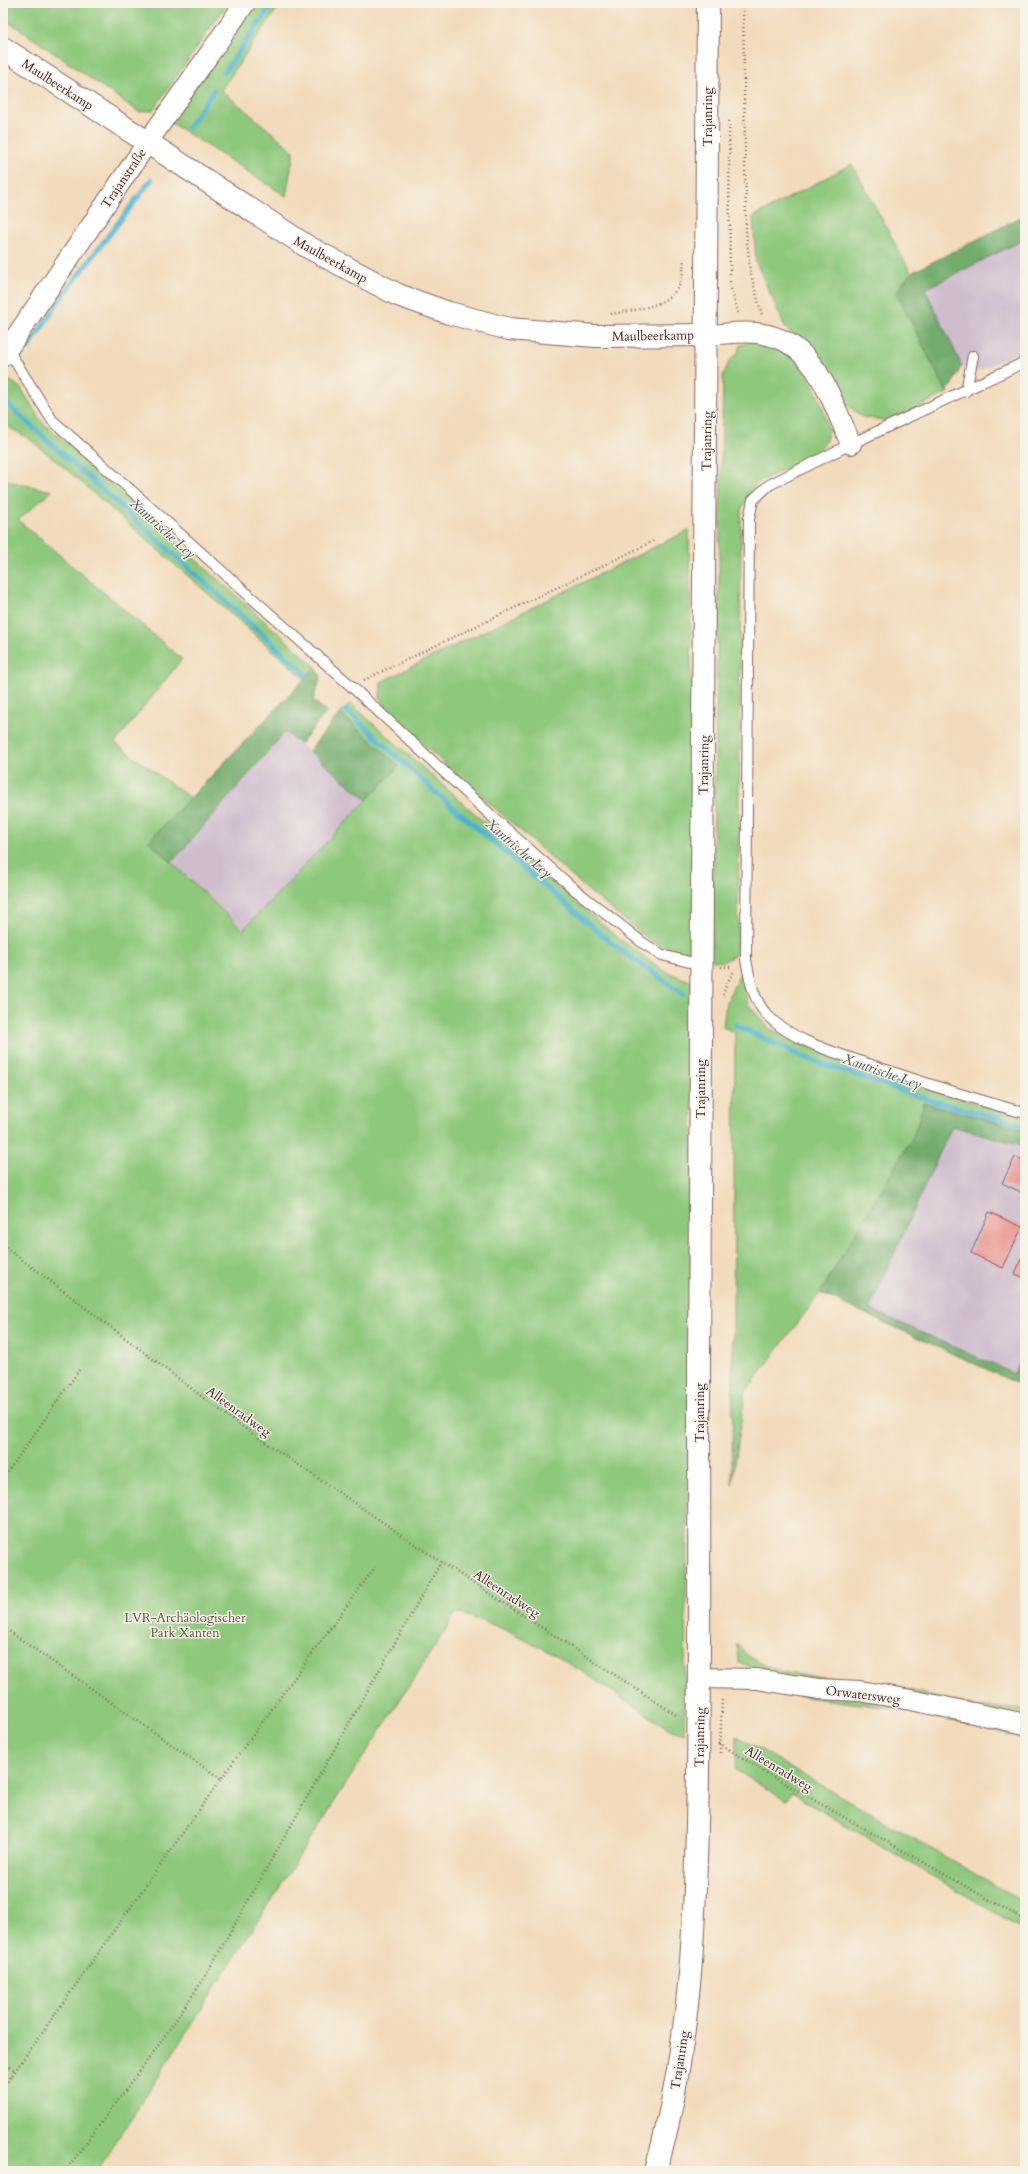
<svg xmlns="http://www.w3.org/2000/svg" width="1028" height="2174" font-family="Cardo,serif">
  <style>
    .industrial { fill: #cfbdce }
    .green { fill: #8ec87c; stroke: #6c7454 }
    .forest { fill: #72ac6c; stroke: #5e664c }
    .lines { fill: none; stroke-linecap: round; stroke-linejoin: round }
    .stream { stroke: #4cb2ca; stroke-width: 5.5 }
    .building { fill: #eb9894 }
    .service-casing { stroke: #85615e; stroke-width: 12 }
    .minor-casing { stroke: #85615e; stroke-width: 22 }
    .tertiary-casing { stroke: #85615e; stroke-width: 24 }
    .secondary-casing { stroke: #85615e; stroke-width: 24 }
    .path { stroke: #85615e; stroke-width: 2.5; stroke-dasharray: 1 3; stroke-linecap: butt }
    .service { stroke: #fff; stroke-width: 10 }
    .minor { stroke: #fff; stroke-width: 20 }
    .tertiary { stroke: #fff; stroke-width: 22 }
    .secondary { stroke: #fff; stroke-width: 22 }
    .labels { text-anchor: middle; stroke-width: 3; stroke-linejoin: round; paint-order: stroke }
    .street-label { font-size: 13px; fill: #4a1f2b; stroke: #f7f3e8 }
    .park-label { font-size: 13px; fill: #5e5243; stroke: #f7f3e8 }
    .water-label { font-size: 14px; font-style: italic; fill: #4b5263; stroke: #f7f3e8 }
  </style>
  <rect width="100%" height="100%" fill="#f7f3e8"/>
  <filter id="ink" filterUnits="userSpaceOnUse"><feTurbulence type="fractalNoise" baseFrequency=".025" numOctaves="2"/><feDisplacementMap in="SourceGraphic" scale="8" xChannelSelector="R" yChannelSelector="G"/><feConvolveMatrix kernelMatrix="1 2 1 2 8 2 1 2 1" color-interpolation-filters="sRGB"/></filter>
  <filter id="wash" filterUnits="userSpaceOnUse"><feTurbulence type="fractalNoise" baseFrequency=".012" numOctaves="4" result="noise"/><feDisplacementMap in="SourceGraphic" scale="16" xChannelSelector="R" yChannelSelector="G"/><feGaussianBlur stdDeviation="0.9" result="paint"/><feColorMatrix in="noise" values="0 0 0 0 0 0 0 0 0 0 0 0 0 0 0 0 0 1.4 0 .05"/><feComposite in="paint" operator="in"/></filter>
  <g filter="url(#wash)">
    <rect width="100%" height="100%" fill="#f2dbbc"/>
    <!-- industrial -->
    <path class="industrial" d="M1025,239V349L978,371L962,366L925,289Z
      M285,732L367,800L244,930L172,862Z
      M952,1125L1025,1146V1350L1014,1374L869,1309Z"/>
    <!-- green -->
    <path class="green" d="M3,3H228L153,110L139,112L15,26L3,20Z
      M254,3H281L221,90L294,151L286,196L170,122Z
      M852,164L911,273L896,292L947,393L889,421L862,417L841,400L828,372L812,348L786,329L756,262L753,217Z
      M754,341C793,353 798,354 816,392C842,449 823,449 775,474C770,477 761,480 756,484C750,489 745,503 741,510L738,934L735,955L723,962L711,960L723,376L729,361L738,353L740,345Z
      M3,376L21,388L41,421L316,667L304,678L65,468L28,438L3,424Z
      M3,478L8,481L52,491L18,520L182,659L115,743L190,798L149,841L243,930L399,766L340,713L350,703L543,874L617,937L663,970L692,982L694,1003L684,1734L669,1729C602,1686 533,1632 456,1613L97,2171H3Z
      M689,530L695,881L693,957L672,953L651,941L624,920L584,887L392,717L380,698L381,682Z
      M740,973L748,1004L770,1029L850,1064L924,1088L1025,1117V1130L924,1103L914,1135L820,1293L745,1393L732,1485L735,1033L723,1027L726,1003Z
      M737,1644C750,1663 788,1677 810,1675L902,1688L972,1706L1025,1710V1720L773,1677L738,1661Z
      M823,1693L1025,1729V1738L898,1709L798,1696Z
      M737,1736L1025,1903V1930L791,1793L786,1801L736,1770Z"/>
    <!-- forest -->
    <path class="forest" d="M1025,215V239L925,289L962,366L947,393L896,292L911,273Z
      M316,667L321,677L313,700L327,712L300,744L285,732L172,862L149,841Z
      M340,713L399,766L367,800L309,751Z
      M924,1103L1025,1130V1146L952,1126L869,1309L1014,1374L1025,1350V1387L820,1293L914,1135Z"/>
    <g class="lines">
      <!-- stream -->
      <path class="stream" d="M224,73L273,3
        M188,128L214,90
        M29,347L57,303L151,180
        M3,400L306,674
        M346,710L432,789L610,942L683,994
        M736,1025L805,1058L933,1101L1025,1126"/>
    </g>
    <g id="blocks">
      <!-- building -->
      <path class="building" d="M1015,1157L1025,1161V1194L1002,1183Z
        M989,1212L1022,1227L1003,1268L971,1253Z
        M1021,1259L1025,1261V1278L1015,1274Z"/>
    </g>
  </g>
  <g filter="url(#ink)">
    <use href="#blocks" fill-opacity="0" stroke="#85615e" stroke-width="1"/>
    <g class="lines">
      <defs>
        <path id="service" d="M8,350L52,420L351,686L496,820L574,889L643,943L662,955L701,965
          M1025,362L851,444L769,485L753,500L749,519L746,960C750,980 753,1000 768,1016C793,1042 841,1054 874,1066C924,1083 974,1099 1025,1113
          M966,391L973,356"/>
        <path id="minor" d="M707,335C727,334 749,330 768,335C817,346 833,404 851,444
          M3,356L147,143L245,3
          M700,1678L757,1679L819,1689L860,1691L911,1700L1025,1724"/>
        <path id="tertiary" d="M3,48L308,247L398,295L449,313L509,329L595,336L707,335"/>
        <path id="secondary" d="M656,2171C693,2036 696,1909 698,1771C700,1633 699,1494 699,1356C701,905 705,454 708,3"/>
      </defs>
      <!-- service casing -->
      <use href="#service" class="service-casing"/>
      <!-- minor casing -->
      <use href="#minor" class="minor-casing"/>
      <!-- tertiary casing -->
      <use href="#tertiary" class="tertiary-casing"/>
      <!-- secondary casing -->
      <use href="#secondary" class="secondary-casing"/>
      <!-- path -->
      <path class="path" d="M743,3L746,230L750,271L762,315
        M729,121L730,285L738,313
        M611,314C633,310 663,308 677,289C683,281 683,269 684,259
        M364,680L654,541
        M721,967H732
        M723,995L727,983L734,971
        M3,1245L234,1421L441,1562L678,1716
        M3,1479L80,1369
        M3,1627L221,1779
        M719,1743L768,1774L1025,1920
        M720,1753L722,1698
        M3,2062L15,2071
        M3,2088L221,1779L375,1567
        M65,2171L151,2056L203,1980L441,1562"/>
      <!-- service -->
      <use href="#service" class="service"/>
      <!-- minor -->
      <use href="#minor" class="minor"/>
      <!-- tertiary -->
      <use href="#tertiary" class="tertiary"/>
      <!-- secondary -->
      <use href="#secondary" class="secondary"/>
    </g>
  </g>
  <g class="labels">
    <!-- street labels -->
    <g class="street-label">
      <text transform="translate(58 84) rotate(33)" y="5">Maulbeerkamp</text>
      <text transform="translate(707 117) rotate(-90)" y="5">Trajanring</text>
      <text transform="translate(123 178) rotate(-56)" y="5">Trajanstraße</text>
      <text transform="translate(331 259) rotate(29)" y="5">Maulbeerkamp</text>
      <text transform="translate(653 335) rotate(-1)" y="5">Maulbeerkamp</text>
      <text transform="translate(706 441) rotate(-89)" y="5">Trajanring</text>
      <text transform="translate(703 765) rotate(-89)" y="5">Trajanring</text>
      <text transform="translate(700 1089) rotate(-90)" y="5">Trajanring</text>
      <text transform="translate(239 1411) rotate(36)" y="5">Alleenradweg</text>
      <text transform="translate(699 1413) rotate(-90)" y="5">Trajanring</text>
      <text transform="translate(507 1593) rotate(33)" y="5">Alleenradweg</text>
      <text transform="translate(863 1694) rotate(7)" y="5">Orwatersweg</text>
      <text transform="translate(699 1737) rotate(-89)" y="5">Trajanring</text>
      <text transform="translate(779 1768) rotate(31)" y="5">Alleenradweg</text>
      <text transform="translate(679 2060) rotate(-81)" y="5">Trajanring</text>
    </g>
    <!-- park labels -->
    <g class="park-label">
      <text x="185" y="1622">LVR-Archäologischer<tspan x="185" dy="15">Park Xanten</tspan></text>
    </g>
    <!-- water labels -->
    <g class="water-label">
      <text transform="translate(163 528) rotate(42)" y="5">Xantrische Ley</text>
      <text transform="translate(519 848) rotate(41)" y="5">Xantrische Ley</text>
      <text transform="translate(882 1071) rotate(19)" y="5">Xantrische Ley</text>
    </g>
  </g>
  <!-- margin -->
  <rect width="1028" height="2174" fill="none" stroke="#f7f3e8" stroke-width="16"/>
</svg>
